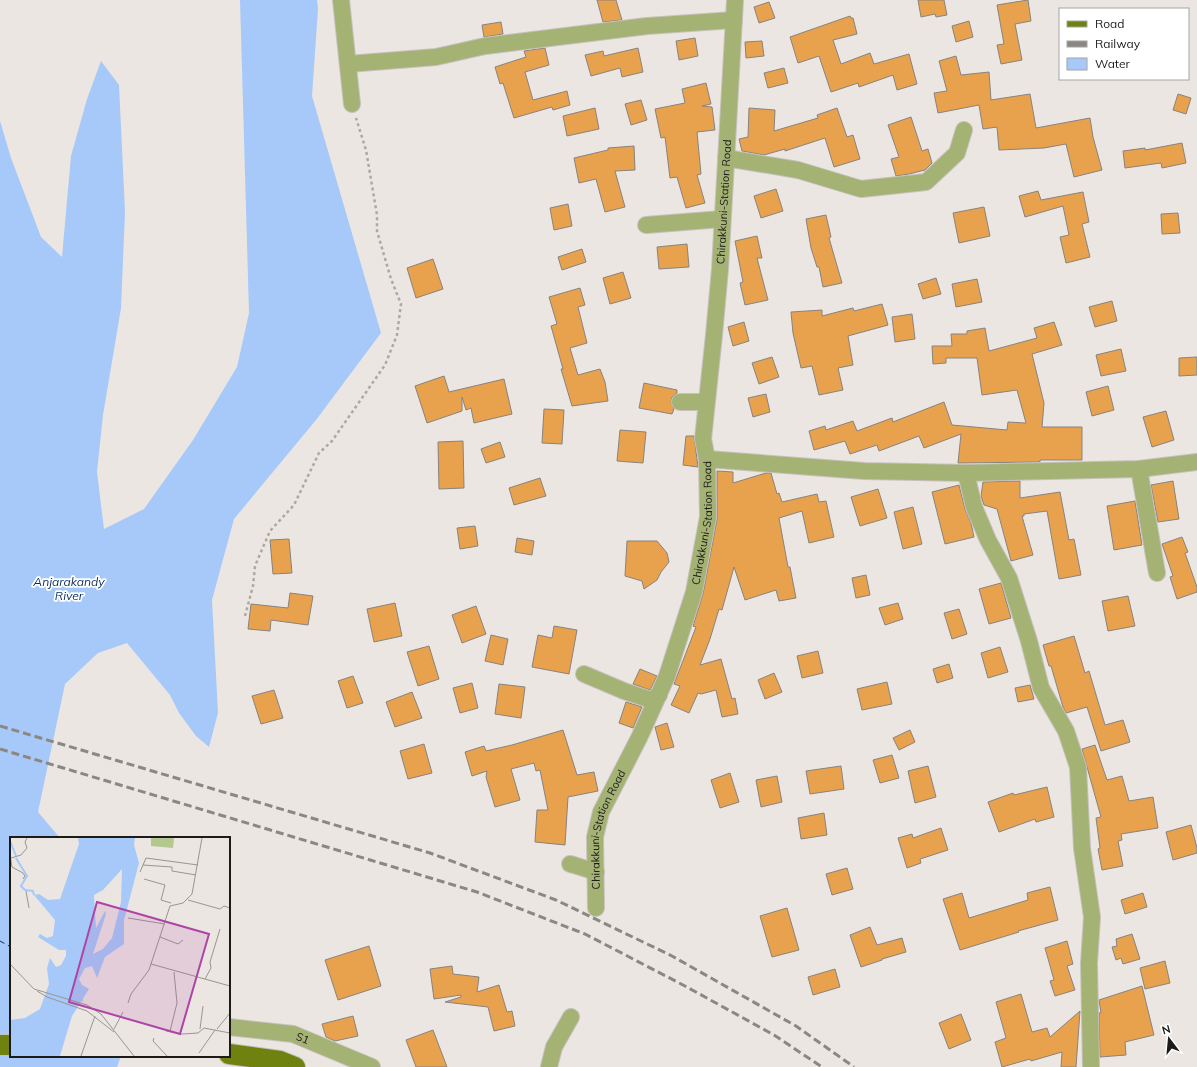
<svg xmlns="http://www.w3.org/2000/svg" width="1197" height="1067" font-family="Mulish,sans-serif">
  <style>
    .water { fill: #a6c9f9 }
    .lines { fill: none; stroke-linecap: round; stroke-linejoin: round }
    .ferry { stroke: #072d5e; stroke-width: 1; stroke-dasharray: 5 4; stroke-linecap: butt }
    .building { fill: #e8a14d; stroke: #88837e }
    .minor-casing { stroke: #c6c1bd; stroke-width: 18 }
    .major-casing { stroke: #c6c1bd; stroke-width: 22 }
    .path { stroke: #aca8a4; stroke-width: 2.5; stroke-dasharray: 3 3; stroke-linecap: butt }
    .minor { stroke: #a4b274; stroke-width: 16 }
    .major { stroke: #6f810e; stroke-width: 20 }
    .rail { stroke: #8b8884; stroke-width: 3; stroke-dasharray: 8 4; stroke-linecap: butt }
    .labels { text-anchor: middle; stroke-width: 3.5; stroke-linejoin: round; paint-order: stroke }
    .street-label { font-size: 11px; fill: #1d1b1a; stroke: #fff }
    .water-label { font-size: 12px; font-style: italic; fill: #072d5e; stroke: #fff }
    .inset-river { fill: none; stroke: #a6c9f9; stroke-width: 2 }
    .inset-road { fill: none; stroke: #999591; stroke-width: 1 }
    .view { fill: #ae44a5; fill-opacity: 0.15; stroke: #ae44a5; stroke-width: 2 }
    .inset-edge { fill: none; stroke: #1d1b1a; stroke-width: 2 }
  </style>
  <rect width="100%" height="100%" fill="#ebe6e1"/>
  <!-- water -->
  <path class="water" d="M240,0H317L318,9L312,96L381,333L316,420L234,519L212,600L218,713L209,747L196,736L179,713L170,695L127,643L98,653L65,684L38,812L60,838H11V1056H121L117,1067H0V121L11,158L41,237L62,257L71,156L87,99L101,61L119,85L125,212L121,308L103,415L97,472L104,529L144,509L193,440L237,367L249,313Z"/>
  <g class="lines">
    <!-- ferry -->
    <path class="ferry" d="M0,941L11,947"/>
  </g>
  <!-- building -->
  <path class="building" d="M597,0H616L622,20L603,22Z
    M918,0H944L947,15L936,17L935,14L921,17Z
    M1028,0L1031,21L1015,24L1022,60L1001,64L997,45L1004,44L997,5Z
    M769,2L775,18L759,23L754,7Z
    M850,16L851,18H853L857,34L833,40L841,64L870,53L874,64L909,54L917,84L897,90L893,75L859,87L858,83L831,92L819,56L798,63L790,37Z
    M969,21L973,37L956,42L952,26Z
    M501,22L503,34L484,37L482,25Z
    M695,38L698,56L679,60L676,41Z
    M762,41L764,56L746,58L745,42Z
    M545,48L549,65L525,72L533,100L567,91L570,105L553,110L552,107L514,118L503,83L500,84L495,67L526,57L524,51Z
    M638,48L643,72L622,77L620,68L591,76L585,55L603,51L604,56Z
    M956,56L961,75L989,72L991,100L1030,94L1036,128L1090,118L1093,137L1102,170L1074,177L1066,144L1044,148L999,150L997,127L983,129L979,105L938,113L934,93L947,91L939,61Z
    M784,68L788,83L768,88L764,73Z
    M706,83L711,104L702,106L712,107L715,130L697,132L701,174L697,175L705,203L686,208L677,177L670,178L665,137L661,138L655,109L685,103L682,89Z
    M1178,94L1191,98L1186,114L1173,110Z
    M641,100L647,120L631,125L625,104Z
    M595,108L599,129L567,136L563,116Z
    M749,108L775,110L774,131L818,118L817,115L837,108L847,137L853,135L860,159L834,167L825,138L785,151V149L764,155L742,151L739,139L748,137Z
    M911,117L922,151L928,149L932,163L925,170L909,174L896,176L891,159L899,157L888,125Z
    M1182,143L1186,163L1162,168L1161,163L1125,168L1123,151L1145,148V150Z
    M634,146L635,170L615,171L625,207L605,212L596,179L579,183L574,158L608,150V148Z
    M776,189L783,211L761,218L754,196Z
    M1038,191L1041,200L1083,192L1089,222L1082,224L1090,257L1066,263L1060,237L1069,235L1063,206L1025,217L1019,196Z
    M568,204L572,226L554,230L550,208Z
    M984,207L990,236L959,243L953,213Z
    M1178,213L1180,233L1162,234L1161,214Z
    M826,215L831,237L829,238L842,283L823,287L819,267H817L811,248L806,219Z
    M757,236L762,258H757L768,300L745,305L740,283L743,282L735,241Z
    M687,244L689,267L659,269L657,247Z
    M582,249L586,262L562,270L558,257Z
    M433,259L443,289L416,298L407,268Z
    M623,272L631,298L610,304L603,278Z
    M936,278L941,294L923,299L918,284Z
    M977,279L982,302L956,307L952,284Z
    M580,288L585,305L578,307L587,343L570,348L578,375L600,369L605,382L608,401L572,406L561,369H563L551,326L557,324L549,297Z
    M1112,301L1117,321L1095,327L1089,307Z
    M882,304L888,325L848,336L853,365L838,368L843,390L819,395L812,366L801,368L793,333L791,312L822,310V316L853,308L854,311Z
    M912,314L915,339L895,342L892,317Z
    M744,322L749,341L733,346L728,327Z
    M1054,322L1062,345L1032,354L1044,403L1042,427H1082V460H1040V462L958,463L961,434L924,448L919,436L879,451L877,445L850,454L845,441L814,450L809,431L825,426L826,430L853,421L857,431L892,418L893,422L944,402L952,425L1007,430L1008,422L1026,423L1017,390L982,395L977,358H946V363L933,364L932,346H952L951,334H967V331L985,328L989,351L1037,338L1034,328Z
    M1121,349L1126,371L1101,376L1096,355Z
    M772,357L779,377L759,384L752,363Z
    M1197,357V375L1179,376V358Z
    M444,376L449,392L504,379L512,414L474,423L471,408L466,410L462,397V411L427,423L415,386Z
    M644,383L677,390V393L672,397L671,402L674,409L672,414L639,408Z
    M1108,386L1114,410L1092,416L1086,392Z
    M766,394L770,412L753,417L748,398Z
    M544,409L564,410L562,444L542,443Z
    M1166,411L1174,440L1152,447L1143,417Z
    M620,430L646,432L643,463L617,461Z
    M686,436H694L698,467L683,465Z
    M463,441L464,488L439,489L438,442Z
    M500,442L505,457L486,463L481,449Z
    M717,471L733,472V483L766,473H771L777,494L779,493L782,502L817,494L819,502L826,501L834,537L809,543L802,511L779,518L788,567H790L796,598L779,601L776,590L745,600L734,567L722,610L719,609L710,639L700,665L721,659L732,699L735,698L738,714L722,717L716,690L701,694L698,693L689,713L671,705L680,686L674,684L696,627L693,626L703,594L717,519Z
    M540,478L546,496L514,505L509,488Z
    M1020,481V498L1060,492L1069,540L1074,539L1081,575L1059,579L1047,511L1024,514V516H1022L1033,555L1011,561L997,509L984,505L981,496L983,482Z
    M1173,481L1179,519L1158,522L1151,485Z
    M959,485L965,509L971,523L974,537L945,544L932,492Z
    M878,489L887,518L860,526L851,497Z
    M1135,501L1142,545L1114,550L1107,506Z
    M913,507L922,544L903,549L894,512Z
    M475,526L478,546L460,549L457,528Z
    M1182,537L1188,552L1185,553L1197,587V592L1177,599L1170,577L1173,576L1162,544Z
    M517,538L534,541L532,555L515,552Z
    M289,539L292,573L273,574L270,540Z
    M627,541H657L667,553L669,562L661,572L657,580L644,589L642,581L625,576Z
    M866,575L870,595L856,598L852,578Z
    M1001,583L1011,618L989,624L979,589Z
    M290,593L313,596L308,625L271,620L270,631L248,629L251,604L288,608Z
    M1128,596L1135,626L1108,631L1102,601Z
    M395,603L402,636L374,642L367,609Z
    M898,603L903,619L885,625L879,608Z
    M476,606L486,634L462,643L452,615Z
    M959,609L967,634L952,639L944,613Z
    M554,626L577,630L569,674L532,667L538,635L552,638Z
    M491,635L508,639L503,665L485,661Z
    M1074,636L1085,673L1089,671L1105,725L1123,720L1130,742L1101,751L1087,707L1066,713L1063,707L1051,666H1049L1043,645Z
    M429,646L439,679L418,686L407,652Z
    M1000,647L1008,672L988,678L981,653Z
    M818,651L823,673L802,678L797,656Z
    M949,664L953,678L937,683L933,669Z
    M640,669L657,676L650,690L633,684Z
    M774,673L782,692L765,699L758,680Z
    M353,676L363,703L347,708L338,681Z
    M887,682L892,704L862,710L857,689Z
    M472,683L478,708L460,713L453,688Z
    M499,684L525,687L521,718L495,714Z
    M1030,685L1034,699L1018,702L1015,688Z
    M274,690L283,718L261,724L252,696Z
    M412,692L422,718L395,727L386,702Z
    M626,702L642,707L633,728L619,723Z
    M667,723L674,747L661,750L655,727Z
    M563,730L577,775L594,772L598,791L568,797L565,845L535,842L537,810H548L540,770L536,771L534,763L511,769L520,800L495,807L486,777L487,771L472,776L465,752L484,746L486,751L489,750L490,751V750L512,745Z
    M910,730L915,742L899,750L893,738Z
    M424,744L432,773L408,779L400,751Z
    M1095,745L1107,780L1122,776L1129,801L1153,797L1158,828L1121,834L1122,840L1118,841L1123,866L1102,870L1098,849L1100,848L1096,818L1101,817L1082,749Z
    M892,755L899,778L880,783L873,760Z
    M841,766L844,789L810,794L806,771Z
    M928,766L936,797L915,803L908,771Z
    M730,773L739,802L720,808L711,780Z
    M777,776L782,802L761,807L756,780Z
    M1047,787L1054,817L1036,822L1035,819L999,832L988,802L1013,793L1014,795Z
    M824,813L827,835L801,839L798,818Z
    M1191,825L1197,848V853L1173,860L1166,832Z
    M941,828L948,850L920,859L921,863L907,868L898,838L912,834L913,838Z
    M847,868L853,889L832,895L826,874Z
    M1050,887L1058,920L1018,931L1019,932L960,950L943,899L962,893L969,918L1028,900L1027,893Z
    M1143,893L1147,907L1125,914L1121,900Z
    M787,908L799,950L772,957L760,916Z
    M870,927L877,945L902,938L906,952L882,959V960L861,967L850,935Z
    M1132,934L1140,959L1123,964L1121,958L1116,960L1112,947L1117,946L1116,939Z
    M1067,941L1073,964L1067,966L1075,990L1055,996L1050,981L1054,980L1045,948Z
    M369,946L381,986L338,1000L325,960Z
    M1165,961L1170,983L1145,989L1140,968Z
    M452,966L453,974L479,977L477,992L499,985L507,1012L512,1011L515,1026L494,1031L488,1007L445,1002L461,997V995L434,999L430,969Z
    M835,969L840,987L813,995L808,977Z
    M1142,986L1154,1035L1125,1042L1126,1055L1100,1057L1099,1013H1101L1099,1000Z
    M1021,994L1032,1032L1047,1028L1050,1037L1080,1011L1076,1067H1061L1062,1052L1031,1061L1030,1059L1002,1067L995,1042L1006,1038L996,1002Z
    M961,1014L971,1040L949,1049L939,1023Z
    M353,1016L358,1036L335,1041L326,1037L322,1024Z
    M433,1030L447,1067H416L406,1040Z"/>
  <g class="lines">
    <defs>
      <g id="minor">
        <path d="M341,0L352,104"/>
        <path d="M348,64L436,57L485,46L647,26L734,20"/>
        <path d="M726,158L798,170L861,189L926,182L957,153L964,130"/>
        <path d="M646,225L722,219"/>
        <path d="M680,402H706"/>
        <path d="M707,459L864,471L966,473L1139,469L1197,462"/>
        <path d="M1139,469L1157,573"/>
        <path d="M966,473L974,507L988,540L1009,578L1029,641L1041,688L1066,731L1078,767L1082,848L1092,917L1089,963L1091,1067"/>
        <path d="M584,674L624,691L651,700L659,695"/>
        <path d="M570,864L574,865L596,872"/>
        <path id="s1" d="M596,908L595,837L601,812L639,738L667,676L694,592L708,517L707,459L703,439L714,335L720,269L735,0"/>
        <path id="s2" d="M229,1027L293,1034L372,1067"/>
        <path d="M549,1067L554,1047L571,1017"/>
      </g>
      <path id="major" d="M0,1045H11
        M229,1054L280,1061L295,1067"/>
    </defs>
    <!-- minor casing -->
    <use href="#minor" class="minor-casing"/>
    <!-- major casing -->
    <use href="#major" class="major-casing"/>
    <!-- path -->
    <path class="path" d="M245,616L253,586L255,566L270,531L294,505L319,453L332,441L385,365L397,335L401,304L391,279L377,231V215L366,150L356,118"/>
    <!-- minor -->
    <use href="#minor" class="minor"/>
    <!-- major -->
    <use href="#major" class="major"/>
    <!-- rail -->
    <path class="rail" d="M0,726L430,853L556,900L672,956L796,1026L854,1067
      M0,749L477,892L585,934L685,986L774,1035L822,1067"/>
  </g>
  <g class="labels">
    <!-- street labels -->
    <g class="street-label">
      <text dy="4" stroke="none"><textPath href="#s1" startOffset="729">Chirakkuni-Station Road</textPath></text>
      <text dy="4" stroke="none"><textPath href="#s1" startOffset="406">Chirakkuni-Station Road</textPath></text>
      <text dy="4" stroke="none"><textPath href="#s1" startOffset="81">Chirakkuni-Station Road</textPath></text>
      <text dy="4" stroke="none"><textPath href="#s2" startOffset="75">S1</textPath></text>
    </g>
    <!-- water labels -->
    <g class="water-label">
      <text x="69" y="586">Anjarakandy<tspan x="69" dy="14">River</tspan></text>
    </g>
  </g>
  <!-- overview -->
  <g transform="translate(10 837)">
    <rect width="220" height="220" fill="#ebe6e1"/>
    <path d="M141,1H164L163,11L141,9Z" fill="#b3c88e"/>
    <path d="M68,1H125L124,8L129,26L114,83V107L95,120L87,141L82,129L75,131L69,142L72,148L79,152L62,179L50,219H0V183L15,181L30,172L39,147L37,131L40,121L46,130L51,128L56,119V113H49L28,100L30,97L37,101L43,99L45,83L24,58L29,57L38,63L50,62L69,7ZM112,32L111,65L102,101L93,112L83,117L96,77L95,74L86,91L84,58L93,53Z" fill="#a6c9f9" fill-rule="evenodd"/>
    <path class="inset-river" d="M0,4L6,19M6,21L17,39L11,49L15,53L23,54L24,58M57,149L73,164M0,202L19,205L45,178L71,115L81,1"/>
    <path class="inset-road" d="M0,18L2,30L13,36L15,39L13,42M1,21L11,18L17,11L15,5L17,1M133,28L162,30V34L186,38M130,35L136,21L188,28M134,42L155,48L151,63L161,66M16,54L19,71M178,63L210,72L214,69L220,71M118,81L155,87M150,100L168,107L173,103M0,127L24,152L77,168L91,177L124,219M141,127L220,149M195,142L201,131L200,125L210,92M27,154L37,160L77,174L104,195M118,166L121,157L139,133L160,69L173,66L182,57L192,1M104,192L113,175M190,192L193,169M207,192L220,176M156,194L172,197L188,196L194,191L220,196M160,194L167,166L164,135M144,201L143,204L157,219M189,216L205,193M71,219L85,179"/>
    <path class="view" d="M87,65L199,97L170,197L59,165Z"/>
    <rect width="220" height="220" class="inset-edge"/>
  </g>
  <!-- legend -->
  <rect x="1059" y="8" width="130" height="72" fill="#ffffff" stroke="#a5a4a3"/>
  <rect x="1067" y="21" width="20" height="6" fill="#6f810e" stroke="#a5a4a3"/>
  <text x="1095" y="28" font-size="12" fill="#1d1b1a">Road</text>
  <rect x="1067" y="41" width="20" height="6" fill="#8b8884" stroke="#a5a4a3"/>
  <text x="1095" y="48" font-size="12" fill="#1d1b1a">Railway</text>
  <rect x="1067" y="58" width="20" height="12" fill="#a6c9f9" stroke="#a5a4a3"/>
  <text x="1095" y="68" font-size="12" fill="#1d1b1a">Water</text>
  <!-- north arrow -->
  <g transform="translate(1169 1039) rotate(344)" stroke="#ffffff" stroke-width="3" paint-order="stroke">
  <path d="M0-3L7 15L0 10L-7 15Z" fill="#1d1b1a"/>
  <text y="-6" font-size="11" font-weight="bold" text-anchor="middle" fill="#1d1b1a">N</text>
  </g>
</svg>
